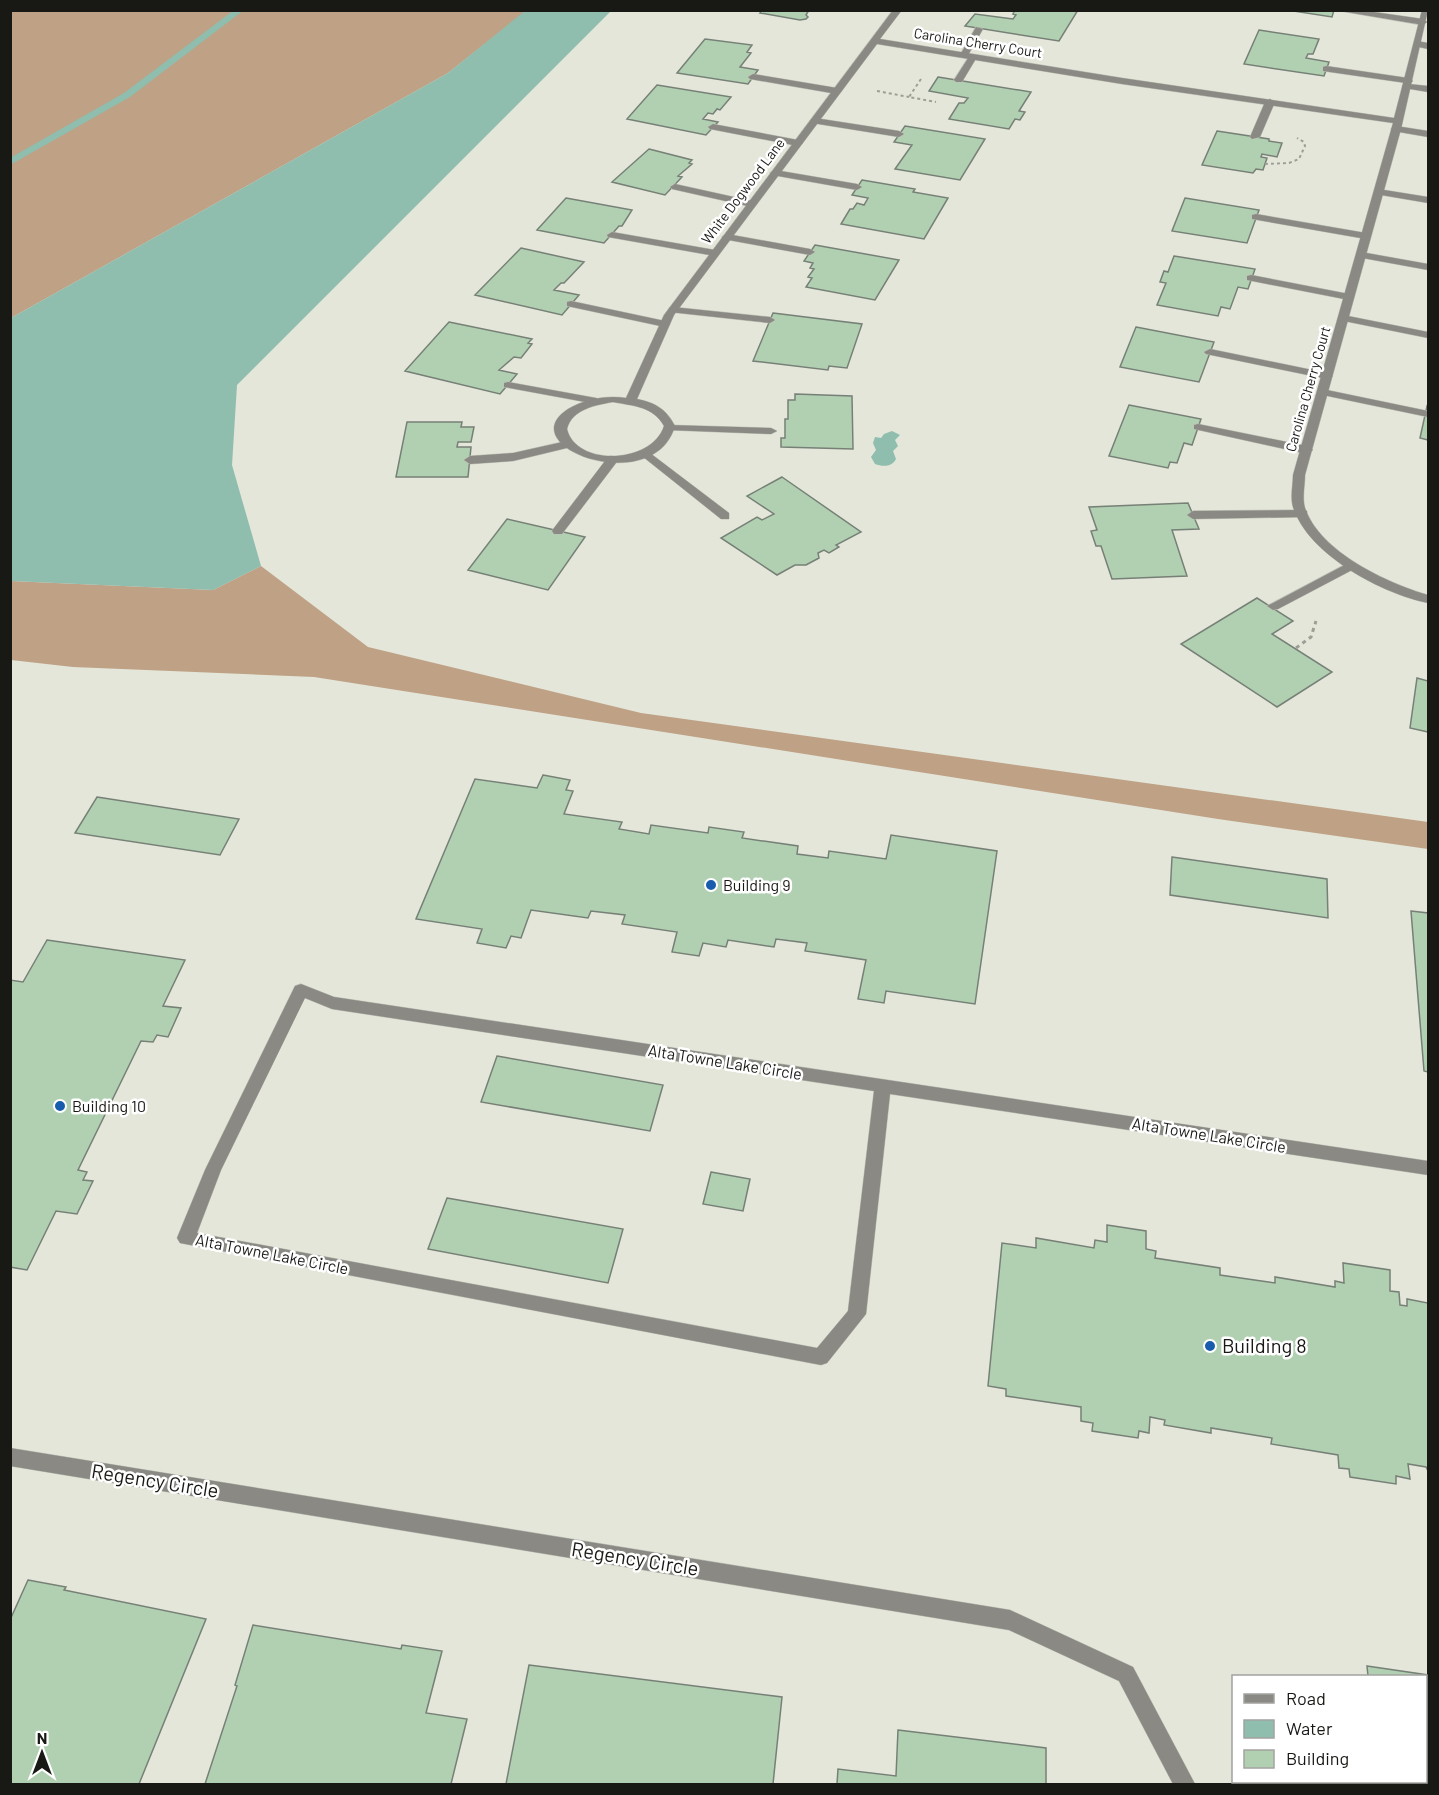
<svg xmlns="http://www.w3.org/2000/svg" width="1439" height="1795" font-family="Barlow,sans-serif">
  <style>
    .forest { fill: #bfa185 }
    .water { fill: #8fbdae }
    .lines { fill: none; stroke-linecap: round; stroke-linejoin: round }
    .stream { fill: #8fbdae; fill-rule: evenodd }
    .building { fill: #b1d0b2; stroke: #778077; stroke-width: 1.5 }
    .lane-casing { stroke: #bec1b6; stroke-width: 1 }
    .street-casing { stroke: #bec1b6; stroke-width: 1 }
    .path-far1 { stroke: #9d9f96; stroke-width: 2; stroke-dasharray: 3 3; stroke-linecap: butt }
    .path { stroke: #9d9f96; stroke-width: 3; stroke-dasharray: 4 4; stroke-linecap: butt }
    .lane { fill: #8b8984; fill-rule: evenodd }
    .street { fill: #8b8984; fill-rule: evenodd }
    .poi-dot { fill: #185dad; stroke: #fff; stroke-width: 2 }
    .labels { text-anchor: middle; stroke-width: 5; stroke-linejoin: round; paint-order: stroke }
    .far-street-label { font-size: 14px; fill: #181915; stroke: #fff }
    .poi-label { font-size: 16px; fill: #181915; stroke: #fff; text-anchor: start }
    .street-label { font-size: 16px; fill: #181915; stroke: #fff }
    .near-poi-label { font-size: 20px; fill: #181915; stroke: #fff; text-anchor: start }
    .near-street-label { font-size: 20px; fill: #181915; stroke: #fff }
  </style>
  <rect width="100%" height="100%" fill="#e3e6d9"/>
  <!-- forest -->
  <path class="forest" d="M11,11H526L448,73L11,318Z
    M261,566L368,647L641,713L1428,822V849L1218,819L314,677L73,667L11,660V581L213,590Z"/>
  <!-- water -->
  <path class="water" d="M526,10L611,11L237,385L232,465L261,566L213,590L11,581V318L448,73Z
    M892,431L900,435L895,440L898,446L893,451L896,459C892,467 883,467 875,464L871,457L876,450L873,443L875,437L881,438L884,434Z"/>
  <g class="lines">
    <!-- stream -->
    <path class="stream" d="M234,10H244L130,97L10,165V158L124,93Z"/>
  </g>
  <!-- building -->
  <path class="building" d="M763,10H809L806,15L808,17L806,19L800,20L760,13Z
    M1015,10H1078L1059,41L965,26L975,14L1013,19L1016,15L1013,14Z
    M1287,10H1334L1332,17Z
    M1259,30L1319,39L1313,54H1308L1306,58L1329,62L1324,76L1244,64Z
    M705,39L752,45L747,52L751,53L740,67L758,70L748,84L677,73Z
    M938,77L1031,92L1019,111L1025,112L1020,120L1015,119L1009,129L949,119L959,103H964L968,98L929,91Z
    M657,85L731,97L720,110L717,109L713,114L708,113L703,119L718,122L706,135L627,119Z
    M905,126L985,139L960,180L895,169L912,145L894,142Z
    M1217,131L1269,139V141L1282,143L1277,157L1262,154L1261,157L1267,158L1263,170L1256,169L1253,173L1202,165Z
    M649,149L692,160L689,163L692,164L678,176L682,177L665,195L612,182Z
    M862,180L915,189L913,192L948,198L924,239L841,224L850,209H853L857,203L864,205L868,198L852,195Z
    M566,198L632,210L622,226H619L604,243L537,230Z
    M1185,198L1259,210L1247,243L1172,231Z
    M815,245L899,260L875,300L806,287L812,278L808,277L814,269L810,268L813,263L804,261Z
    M521,248L584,262L564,283H561L554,290L579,295L562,315L475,295Z
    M1174,256L1255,269L1248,289L1238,287L1230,309L1221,307L1218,316L1157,305L1166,283L1160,282L1164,271L1168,272Z
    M773,313L862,324L847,368L829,366L828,370L753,361Z
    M449,322L532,339L528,343L532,344L521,358L514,357L499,370L517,374L500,394L405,371Z
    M1136,327L1214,342L1199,382L1120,367Z
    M795,394L852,396L853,449L781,447V438H785V419H788V400H795Z
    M1129,405L1201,419L1192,445L1184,443L1177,463L1170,462L1168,468L1109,456Z
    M1427,406L1428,407V440L1420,438Z
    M407,422H462L461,427H474L471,442H458L457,447H471L468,477H396Z
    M782,477L861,532L836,545L839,547L829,553L824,550L818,553L819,558L806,565H795L777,575L721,538L757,517L762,520L774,514L747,496Z
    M1188,503L1199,529L1172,530L1187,576L1112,579L1101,546H1096L1091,531L1097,530L1089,507Z
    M507,519L585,537L548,590L468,570Z
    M1257,598L1293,621L1272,634L1332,672L1277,707L1181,644Z
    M1417,678L1428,681V732L1410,728Z
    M543,775L570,780L566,790L573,791L564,814L622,822L619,829L649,834L651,825L708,833L709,827L744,832L742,838L798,846L797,854L828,858L829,851L886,859L891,835L997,851L975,1004L886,991L884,1003L858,999L866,960L805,951L807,943L776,939L774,947L728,940L726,947L703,943L699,956L672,952L677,932L622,924L625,915L591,911L588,918L531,910L521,938L511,936L506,948L477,943L482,929L416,919L475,779L537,788Z
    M97,797L239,819L220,855L75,833Z
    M1172,857L1327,879L1328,918L1170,895Z
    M1411,911L1428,913V1072L1424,1071Z
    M47,940L185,960L163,1006L181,1008L168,1037L157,1035L153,1042L141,1041L78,1170L87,1172L83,1180L93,1181L77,1214L56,1211L27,1270L10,1267V980L23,982Z
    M497,1056L663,1085L650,1131L481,1102Z
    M711,1172L750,1179L743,1211L703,1204Z
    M447,1198L623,1229L608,1283L428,1249Z
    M1107,1225L1146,1231V1249L1156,1251L1155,1258L1220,1268V1275L1275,1283V1277L1335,1287V1281L1344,1283L1343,1263L1390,1270V1291L1399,1292L1400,1305L1407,1306V1299L1428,1303V1471L1426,1467L1408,1464L1410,1479L1396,1476V1484L1350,1477L1349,1469L1339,1468L1338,1455L1271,1444L1272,1438L1211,1428V1433L1164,1425L1165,1420L1150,1417L1149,1433L1139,1431L1138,1438L1092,1431L1093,1423L1081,1421V1407L1006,1396V1389L988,1386L1002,1243L1036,1248V1238L1094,1248L1095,1240L1107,1242Z
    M28,1580L66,1587L64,1590L206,1619L139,1784H10V1620Z
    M253,1625L401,1649L402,1645L442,1651L426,1713L467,1719L451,1784H205L237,1686L235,1685Z
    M529,1665L782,1697L773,1784H506Z
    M1367,1666L1428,1675V1784H1355V1782H1426V1676H1368Z
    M898,1730L1046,1748V1784H837L838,1769L896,1776Z"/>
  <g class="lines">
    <defs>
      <path id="lane" d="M1334,10H1360L1423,19L1427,22L1423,25Z
        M976,27L983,29L967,57H961L960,55Z
        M1417,41L1428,43V49L1414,46V42Z
        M970,55L977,57L962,82H956L954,80Z
        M1326,66L1408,78L1413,81L1409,84L1428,86V92L1404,88L1402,86L1406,83L1323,71V67Z
        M753,74L837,88L842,91L837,94L750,79L748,77Z
        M1270,99L1275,102L1260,137L1252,139L1250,137L1265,102Z
        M815,118L899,131L904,134L899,137L812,123L810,121Z
        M713,124L798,140L803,143L798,146L710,129L708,127Z
        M1396,126L1428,131V137L1393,131L1391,129Z
        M775,170L857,184L862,187L857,190L772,175L770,173Z
        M675,184L752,201L757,204L752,207L672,189L670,187Z
        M1378,189L1428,197V203L1375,194V190Z
        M1256,214L1366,233L1371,236L1366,239L1252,219V215Z
        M612,232L715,250L720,253L715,256L608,237L607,235Z
        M727,234L810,249L815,252L810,255L723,239L722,237Z
        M1361,252L1428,264V270L1357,257V253Z
        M1251,275L1349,294L1354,297L1349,300L1247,280V276Z
        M571,301L665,321L670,324L665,327L567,306V302Z
        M673,307L770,317L775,320L770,323L669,312V308Z
        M1343,315L1428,332V338L1339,320V316Z
        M1210,349L1327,373L1333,376L1327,379L1206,354L1204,352Z
        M508,382L596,398L602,401L596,404L504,387V383Z
        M1322,389L1428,411V417L1318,394V390Z
        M1198,424L1307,446L1313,450L1307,454L1194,429V425Z
        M670,425L771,428L777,431L771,434L666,430L664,428Z
        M567,441L571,443V447L513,461L470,464L464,460L470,456L513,453Z
        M646,450L729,513V519H721L642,456L640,454Z
        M612,456L618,460L616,463L562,534H554L552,531L554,528L608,457Z
        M1303,510L1307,511V517L1193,519L1187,515L1193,511Z
        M1350,562L1354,563L1356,566L1354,569L1278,609L1273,610L1267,606Z"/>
      <path id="street" d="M893,10H902L880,39L1122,78L1394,118L1422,10H1428L1401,129L1305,475C1305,485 1302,498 1305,508C1320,552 1387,583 1428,595V603C1383,594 1308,555 1293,507C1290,497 1293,485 1293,475L1393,123L1122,84L877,44L674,315L637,399C656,403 666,409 675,426C654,499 509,447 568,409C585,399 607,395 626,398L664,315ZM613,402C633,406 653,406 664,426C652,464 576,467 567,429C572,409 596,405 613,402Z
        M301,984L334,997L1428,1161V1175L890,1094L866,1314L827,1363L821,1365L180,1243L177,1238L205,1170L293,990L295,986ZM305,998L332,1009L874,1091L848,1311L817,1348L197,1233L221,1170Z
        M10,1448L1010,1610L1133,1667L1195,1784H1173L1119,1681L1009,1630L10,1466Z"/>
    </defs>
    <!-- lane casing -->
    <use href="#lane" class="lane-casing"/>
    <!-- street casing -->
    <use href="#street" class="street-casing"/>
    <!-- path-far1 -->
    <path class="path-far1" d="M1007,10L1014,12
      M921,79L909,97L936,102
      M877,91L909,97
      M1265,164L1289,163L1299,159L1305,146L1304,142L1297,138"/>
    <!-- path -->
    <path class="path" d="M1296,648L1311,637L1316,621"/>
    <!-- lane -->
    <use href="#lane" class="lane"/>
    <!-- street -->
    <use href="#street" class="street"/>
  </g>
  <!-- markers -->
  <g class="poi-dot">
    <circle cx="711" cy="885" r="6"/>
    <circle cx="60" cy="1106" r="6"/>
    <circle cx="1210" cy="1346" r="6"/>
  </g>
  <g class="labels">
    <!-- far-street labels -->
    <g class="far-street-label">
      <text transform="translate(978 43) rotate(9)" y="5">Carolina Cherry Court</text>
      <text transform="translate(743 191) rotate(-53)" y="5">White Dogwood Lane</text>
      <text transform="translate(1308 389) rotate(-74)" y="5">Carolina Cherry Court</text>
    </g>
    <!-- poi labels -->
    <g class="poi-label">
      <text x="723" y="891">Building 9</text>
      <text x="72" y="1112">Building 10</text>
    </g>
    <!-- street labels -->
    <g class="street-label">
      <text transform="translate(725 1062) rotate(9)" y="6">Alta Towne Lake Circle</text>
      <text transform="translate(1209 1135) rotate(9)" y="6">Alta Towne Lake Circle</text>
      <text transform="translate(272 1254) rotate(11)" y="6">Alta Towne Lake Circle</text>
    </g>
    <!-- near-poi labels -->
    <g class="near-poi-label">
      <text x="1222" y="1353">Building 8</text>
    </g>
    <!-- near-street labels -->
    <g class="near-street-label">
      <text transform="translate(155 1481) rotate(9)" y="7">Regency Circle</text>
      <text transform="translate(635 1559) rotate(9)" y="7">Regency Circle</text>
    </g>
  </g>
  <!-- border -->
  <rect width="1439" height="1795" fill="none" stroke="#181915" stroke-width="24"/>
  <!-- legend -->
  <rect x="1232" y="1675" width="195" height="108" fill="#ffffff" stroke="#a3a3a1" stroke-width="1.5"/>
  <rect x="1244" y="1694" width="30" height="9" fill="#8b8984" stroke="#a3a3a1" stroke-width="1.5"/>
  <text x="1286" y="1705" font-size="18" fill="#181915">Road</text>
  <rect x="1244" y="1720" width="30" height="18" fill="#8fbdae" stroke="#a3a3a1" stroke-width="1.5"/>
  <text x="1286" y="1735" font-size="18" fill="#181915">Water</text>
  <rect x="1244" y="1750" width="30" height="18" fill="#b1d0b2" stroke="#a3a3a1" stroke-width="1.5"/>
  <text x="1286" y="1765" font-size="18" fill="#181915">Building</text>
  <!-- north arrow -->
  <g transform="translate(42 1753)" stroke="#ffffff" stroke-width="4.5" paint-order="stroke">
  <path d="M0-4.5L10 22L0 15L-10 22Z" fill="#181915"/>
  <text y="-9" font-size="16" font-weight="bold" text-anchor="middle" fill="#181915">N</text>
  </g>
</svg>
